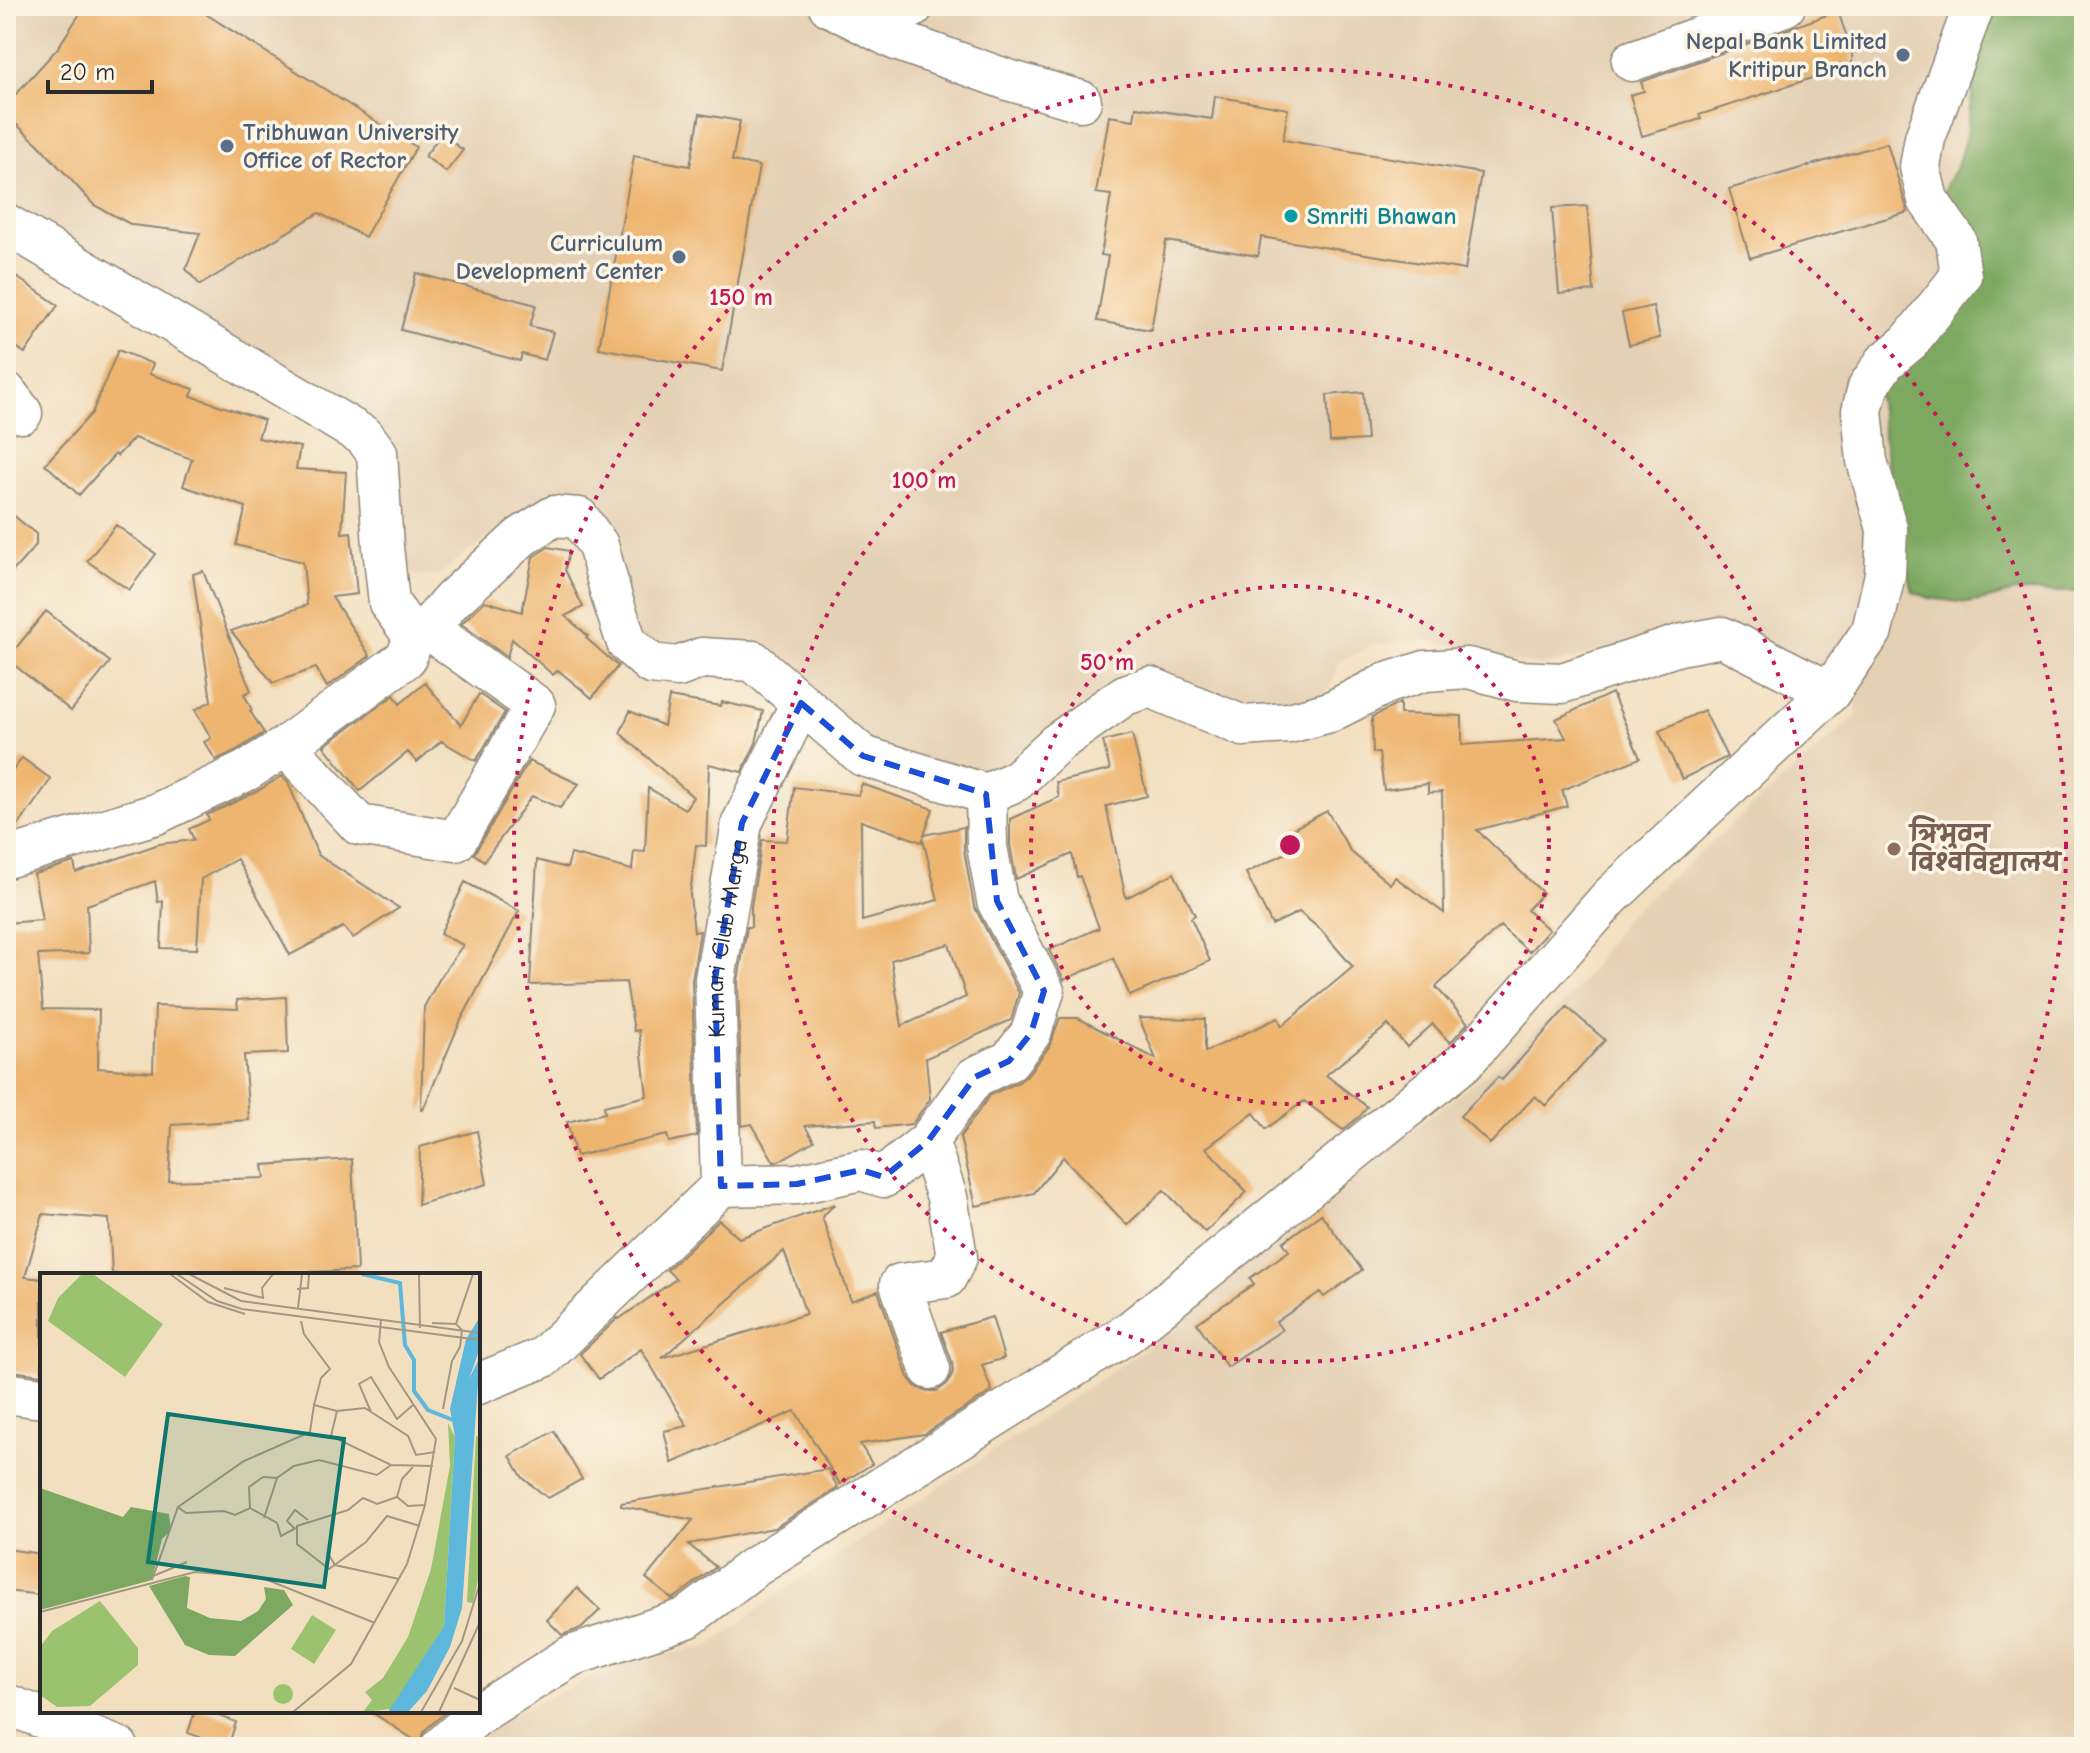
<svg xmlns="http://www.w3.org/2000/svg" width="2090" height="1753" font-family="'Comic Neue','Playpen Sans Deva',sans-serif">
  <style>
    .built { fill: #e4d0b4 }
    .forest { fill: #7ca861; stroke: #546a46; stroke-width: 2 }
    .building { fill: #eeb56f; fill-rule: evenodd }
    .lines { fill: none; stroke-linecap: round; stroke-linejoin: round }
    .minor-casing { stroke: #8e8575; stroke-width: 43 }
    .tertiary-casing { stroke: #8e8575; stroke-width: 47 }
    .minor { stroke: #fff; stroke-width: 40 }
    .tertiary { stroke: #fff; stroke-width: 44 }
    .marked { fill: none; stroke: #1d4ed8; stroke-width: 6; stroke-dasharray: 16 10; stroke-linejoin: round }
    .ring { fill: none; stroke: #c2185b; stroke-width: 4; stroke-dasharray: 4 8 }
    .service-dot { fill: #5c6f8a; stroke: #fcf5e5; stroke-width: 3 }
    .culture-dot { fill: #0f9aa8; stroke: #fcf5e5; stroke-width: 3 }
    .education-dot { fill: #8d6e63; stroke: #fcf5e5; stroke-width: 3 }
    .labels { text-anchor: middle; stroke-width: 7; stroke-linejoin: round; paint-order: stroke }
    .service-label { font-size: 24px; font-weight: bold; fill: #4e5e75; stroke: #fcf5e5; text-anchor: end }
    .culture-label { font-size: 24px; font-weight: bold; fill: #0d838f; stroke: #fcf5e5; text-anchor: start }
    .education-label { font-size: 24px; font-weight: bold; fill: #785e54; stroke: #fcf5e5; text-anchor: start }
    .street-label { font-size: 24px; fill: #2b2b2b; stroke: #fcf5e5 }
    .inset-river { fill: none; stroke: #5db8db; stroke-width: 4 }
    .inset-road { fill: none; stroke: #a29784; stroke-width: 2 }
    .view { fill: #0f766e; fill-opacity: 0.15; stroke: #0f766e; stroke-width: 4 }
    .inset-edge { fill: none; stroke: #2b2b2b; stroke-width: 4 }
    .centre { fill: #c2185b; stroke: #fcf5e5; stroke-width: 4 }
    .ring-label { font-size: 24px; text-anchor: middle; font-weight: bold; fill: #c2185b; stroke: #fcf5e5; stroke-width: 7; stroke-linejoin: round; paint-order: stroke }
  </style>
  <rect width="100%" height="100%" fill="#fcf5e5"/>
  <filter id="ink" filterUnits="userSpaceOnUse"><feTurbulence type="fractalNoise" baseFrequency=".0125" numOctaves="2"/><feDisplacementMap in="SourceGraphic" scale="16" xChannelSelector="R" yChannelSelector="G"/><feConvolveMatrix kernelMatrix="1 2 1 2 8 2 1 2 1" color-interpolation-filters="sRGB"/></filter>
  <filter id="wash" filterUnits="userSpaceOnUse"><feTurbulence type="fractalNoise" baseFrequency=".006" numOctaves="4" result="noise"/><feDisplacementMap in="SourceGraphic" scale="32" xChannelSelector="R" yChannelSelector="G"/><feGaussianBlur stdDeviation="1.8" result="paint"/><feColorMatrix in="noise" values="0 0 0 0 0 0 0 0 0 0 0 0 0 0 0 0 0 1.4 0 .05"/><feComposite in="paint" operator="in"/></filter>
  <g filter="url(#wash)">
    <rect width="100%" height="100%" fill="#f2dfbf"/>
    <!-- built -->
    <path class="built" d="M6,6H2084V1747H463L509,1715L621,1664L710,1646L782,1591L897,1516L1174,1329L1245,1259L1342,1188L1424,1121L1515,1052L1578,988L1626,917L1858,714L1850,682L1643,639L1563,662L1542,665L1521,663L1482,651L1423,640L1375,644L1340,661L1331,685L1313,708L1283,721L1161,689L991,780L901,768L747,644L676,653L640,640L581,504L562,497L530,506L436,576L414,575L402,558L389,455L6,208Z"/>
    <!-- forest -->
    <path class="forest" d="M1987,6H2084V592L2018,591L1984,600L1967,603L1929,598L1913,592L1905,557L1899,541L1877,389L1947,305L1942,200L1947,183L1957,166L1965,140Z"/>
    <g id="blocks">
      <!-- building -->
      <path class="building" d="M85,6H193L416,147L365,237L319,213L200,285L186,269L200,233L132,225L94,205L39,145L6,115V105L57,49Z
        M1838,11L1852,53V65L1699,115L1701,119L1642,136L1630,95L1644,91L1641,82Z
        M1215,96L1288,109L1283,140L1481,173L1465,270L1261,237L1258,256L1166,241L1151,330L1097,321L1108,256L1101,255L1111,195L1096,193L1109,116L1134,120L1136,107L1212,119Z
        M700,114L740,121L732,161L759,166L722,371L599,348L634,156L690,166Z
        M441,134L463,150L446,172L425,156Z
        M1887,143L1908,212L1750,258L1729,189Z
        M1587,206L1594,291L1559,294L1552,208Z
        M6,270L58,305L25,353L6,340Z
        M416,273L536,305L530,326L553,332L545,360L522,354L520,361L401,330Z
        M1653,306L1660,338L1629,345L1622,313Z
        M118,350L153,364L149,374L194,389L191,396L264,420L258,438L300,447L296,469L346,472L342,533L351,532L357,594L332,597L370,656L327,687L316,668L273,683L231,631L307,605L303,562L236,545L246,507L183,486L192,459L134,438L117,456L115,454L79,495L45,464L92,413Z
        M1363,392L1367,440L1330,442L1327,395Z
        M6,509L36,534V545L6,579Z
        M116,525L156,554L129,590L87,561Z
        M548,547L569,551L565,570L583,607L565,616L588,636L586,638L618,666L592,698L558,670L553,675L512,639L507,657L461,624L485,601L522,612L533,557Z
        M203,571L251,691L244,694L252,710L250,711L264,733L235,751L216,760L204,742L211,738L195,710L211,701L193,574Z
        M46,611L110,662L71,711L7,659Z
        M425,683L461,725L479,694L505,712L476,761L441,741L417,762L408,752L360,791L324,746L394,695L400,704Z
        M1612,693L1640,758L1562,790L1567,806L1477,830L1543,893L1527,910L1549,930L1529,952L1500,926L1436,987L1468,1023L1450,1043L1433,1024L1407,1047L1388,1025L1326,1075L1367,1107L1360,1116L1343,1130L1304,1101L1266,1129L1254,1113L1206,1148L1247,1192L1205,1232L1164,1190L1127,1225L1063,1157L1034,1193L976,1206L960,1137L990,1095L1019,1082L1027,1075L1049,1047L1060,1018H1078L1156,1059L1139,1018L1205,1019V1052L1278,1018L1282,1026L1353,967L1321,930L1299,912L1272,925L1246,873L1296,848L1287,832L1327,811L1351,852L1390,884L1395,877L1444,913L1442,792L1428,793V784L1384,790L1379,753H1373L1372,717L1400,703V714L1462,716V745L1566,738L1556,719Z
        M669,697L721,706L722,702L763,711L756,743L742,772L709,764L706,846L696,845L690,895L694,932L700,931L692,980L697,1136L669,1142L667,1135L576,1156L567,1122L605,1113L604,1106L647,1096L639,1030L634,1031L626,982L530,985L537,860L567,868L571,854L632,870L634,851L645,852L648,788L685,809L693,797L620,733L630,711L664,726Z
        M1704,710L1727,757L1682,779L1659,731Z
        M1132,734L1147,796L1106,806L1126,898L1174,873L1195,915L1191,918L1210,961L1130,996L1113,958L1064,980L1049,950L1099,928L1080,876L1077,877L1072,854L1016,879L1010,844V819L1059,797L1056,782L1110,770L1103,741Z
        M22,758L51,779L14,832L6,834V780Z
        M529,761L579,784L560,808L532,796L484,861L474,854Z
        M282,776L288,782L318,855L399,908L353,938L343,927L290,955L237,859L201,879L197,949L161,948L163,901L158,902L155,881L87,905L89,953L38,955L43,1009L99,1010L98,1068L153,1072L155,1006L238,1009L237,1000L286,997L288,1053L244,1055L249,1120L172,1125L169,1181L265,1178L263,1165L352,1159L357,1270L311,1272V1275H147V1273L112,1274L109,1219L43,1214L25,1277L42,1279V1375L11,1371L12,1352L6,1351V923L42,920L34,874L74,862L76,873L159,844L194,840L189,829L209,820L207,815L256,792Z
        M862,784L933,809L924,835L964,827V850L974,906L1019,993L1011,1020L926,1058L930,1099L912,1124L876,1128L875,1121L805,1126L814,1141L779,1161L774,1162L752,1124L742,1126L738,981L747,927H751V906L762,840L787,841L794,787L858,795ZM861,821L922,842L923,839L938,900L862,921ZM949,944L966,997L902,1026L891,960Z
        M465,882L519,911L460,1022L423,1110H421L424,1007L441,976L463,945L440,934Z
        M1567,1007L1605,1040L1546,1106L1535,1096L1490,1144L1460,1116L1498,1077L1502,1080Z
        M477,1131L487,1184L418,1205L420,1147Z
        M835,1204L822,1217L851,1301L878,1291L908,1377L915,1386L925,1391H937L948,1383L953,1372L952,1362L941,1332L992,1317L1004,1358L982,1365L992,1391L924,1434L860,1444L872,1464L840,1484L795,1411L672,1463L664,1431L687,1426L641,1349L599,1379L580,1354L618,1318L619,1319L676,1279L667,1270L719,1220L739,1238ZM784,1251L806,1314L662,1358Z
        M1321,1214L1362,1270L1324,1297L1320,1292L1276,1322L1282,1330L1227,1367L1197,1323L1254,1284L1250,1278L1289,1251L1283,1242Z
        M554,1431L582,1479L548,1498L523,1478L510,1456Z
        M828,1469L838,1488L774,1528L688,1544L716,1567L676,1597L672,1599L646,1578L693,1520L621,1506V1503Z
        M6,1549L42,1554V1595L6,1591Z
        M577,1588L600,1610L582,1628L562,1635L547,1620Z
        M195,1711H205L236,1722L228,1747L188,1733Z
        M370,1711H447L425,1730L419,1743Z"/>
    </g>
  </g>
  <g filter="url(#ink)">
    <use href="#blocks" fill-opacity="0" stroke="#8e8575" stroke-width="2"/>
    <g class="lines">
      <defs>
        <g id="minor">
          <path d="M829,6L896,40L1008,80L1081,101"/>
          <path d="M1632,61L1785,6"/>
          <path d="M6,224L364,436L377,453L383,547L389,603L414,637L406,658L286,746L246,771L156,814L6,858"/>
          <path d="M6,392L22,413"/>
          <path d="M414,637L427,628L452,600L521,537L554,516L579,518L598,545L612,598L627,643L651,664L678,667L702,658L753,661L863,756L986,794L1016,781L1057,743L1125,695L1150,687L1243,726L1289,723L1330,712L1387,683L1425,671L1468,668L1517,681L1562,683L1679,645L1722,637L1830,692L1611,896L1464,1062L1128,1333L753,1568L687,1618L571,1656L477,1715L441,1747"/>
          <path d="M1830,692L1872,631L1885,574L1887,529L1867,461L1862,411L1868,387L1885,362L1909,342L1961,276L1956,240L1928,200L1920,167L1925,138L1974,6"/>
          <path d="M286,746L359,825L456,841L535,705L427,628"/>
          <path d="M928,1141L947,1197L957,1257L946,1278L900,1284L930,1369"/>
          <path d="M721,1186L797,1184L861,1170L884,1177L928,1141L975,1077L1009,1061L1031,1033L1044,991L997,901L987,846L986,794"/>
          <path id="s1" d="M478,1384L544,1357L721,1186L715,979L742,823L801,703"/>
          <path d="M6,1393L42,1398"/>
          <path d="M6,1704L118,1747"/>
        </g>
        <path id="tertiary" d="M840,6L882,8L911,6"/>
      </defs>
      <!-- minor casing -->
      <use href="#minor" class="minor-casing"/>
      <!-- tertiary casing -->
      <use href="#tertiary" class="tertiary-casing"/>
      <!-- minor -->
      <use href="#minor" class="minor"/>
      <!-- tertiary -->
      <use href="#tertiary" class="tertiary"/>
    </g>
  </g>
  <!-- marked area -->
  <path class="marked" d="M801,703L863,756L986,794L997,901L1044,991L1031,1033L1009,1061L975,1077L928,1141L884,1177L861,1170L797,1184L721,1186L715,979L742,823Z"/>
  <!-- distance rings -->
  <g class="ring">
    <circle cx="1290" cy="845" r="259"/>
    <circle cx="1290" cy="845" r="517"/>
    <circle cx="1290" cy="845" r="776"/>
  </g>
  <!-- markers -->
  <g class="service-dot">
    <circle cx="1903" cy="55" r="8"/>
    <circle cx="227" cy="146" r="8"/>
    <circle cx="679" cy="257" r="8"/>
  </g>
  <circle class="culture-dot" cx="1291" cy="216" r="8"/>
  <circle class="education-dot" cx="1894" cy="849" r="8"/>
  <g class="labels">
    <!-- service labels -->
    <g class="service-label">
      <text x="1887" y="49">Nepal Bank Limited<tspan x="1887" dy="28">Kritipur Branch</tspan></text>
      <text x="243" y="140" text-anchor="start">Tribhuwan University<tspan x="243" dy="28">Office of Rector</tspan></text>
      <text x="663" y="251">Curriculum<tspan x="663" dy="28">Development Center</tspan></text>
    </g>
    <!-- culture labels -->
    <g class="culture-label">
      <text x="1307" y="224">Smriti Bhawan</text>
    </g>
    <!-- education labels -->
    <g class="education-label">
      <text x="1910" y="843">त्रिभुवन<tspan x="1910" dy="28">विश्वविद्यालय</tspan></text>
    </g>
    <!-- street labels -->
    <g class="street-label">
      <text dy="8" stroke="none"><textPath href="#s1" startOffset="566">Kumari Club Marga</textPath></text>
    </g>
  </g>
  <!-- overview -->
  <g transform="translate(40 1273)">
    <rect width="440" height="440" fill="#f2dfbf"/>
    <path d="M42,1H53L123,51L85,104L8,48L18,25ZM408,150L415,164L404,353L351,436L323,439L332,427L325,419L343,405L368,364L391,296L410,193ZM436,163L440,164V299L433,330L427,329ZM60,328L98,375V392L50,433L17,434L0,422V374L12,358ZM272,342L296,357L274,391L251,376ZM233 421a10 10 0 1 1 20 0a10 10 0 1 1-20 0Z" fill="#9bc26e"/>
    <path d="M0,215L83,244L91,234L129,241L131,257L122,266L112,307L0,337ZM145,303L150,304L147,335L170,345L201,348L218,338L226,326L224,314L244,317L253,332L195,383L169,382L145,372L109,313Z" fill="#7ca861"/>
    <path d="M440,44V75L429,106L440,84L422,335L410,374L387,418L368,439H348L404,353L415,164L410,136L426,66Z" fill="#5db8db"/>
    <path class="inset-river" d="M322,1L360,10L365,72L374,87V118L388,137L418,149"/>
    <path class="inset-road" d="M130,1L168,29L205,41M137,1L177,28L202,36L440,67M149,1L201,28L440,60M379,1L380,55M184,15L223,25L222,15L233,1M257,16L268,15L269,1M258,35L262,1M261,48L264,61L290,96L281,105L274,132M392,50L416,51L433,1M403,136L412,88L420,74L422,57L416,51M331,139L319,111L331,104L357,146L373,132M393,193L351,192L291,163L297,138L325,135L368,163L376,182L395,179M357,224L362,206L373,194M210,235L209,214L223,204L237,205M224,245L237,205L254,193L279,187L337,202L351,192M380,253L347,243L326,269L289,296L257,271V253L308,237L323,225L337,231L357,224L368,233L385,232M256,255L241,263L237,250L210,235L195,242L184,238L146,240L138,234L204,188L270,159L274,132L297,138M255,256L247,248L255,237L268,247M287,279L295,292L359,306M113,303L147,289M112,307L138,234M0,339L155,299L220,304L335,350M414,415L440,427M253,439L311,391L367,291L385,232L396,166L349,94L339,69L341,47M381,439L422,368L440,310M399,439L440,349"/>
    <path class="view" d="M128,141L304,166L284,314L108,289Z"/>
    <rect width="440" height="440" class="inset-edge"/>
  </g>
  <circle cx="1290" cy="845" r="12" class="centre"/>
  <g class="ring-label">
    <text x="741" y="305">150 m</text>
    <text x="924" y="488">100 m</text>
    <text x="1107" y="670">50 m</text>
  </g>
  <!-- margin -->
  <rect width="2090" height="1753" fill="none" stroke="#fcf5e5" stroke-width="32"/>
  <!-- scale -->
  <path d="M48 80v12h104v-12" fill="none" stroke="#2b2b2b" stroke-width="4"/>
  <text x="60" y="80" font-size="24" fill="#2b2b2b" stroke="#fcf5e5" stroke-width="6" paint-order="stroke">20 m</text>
</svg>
